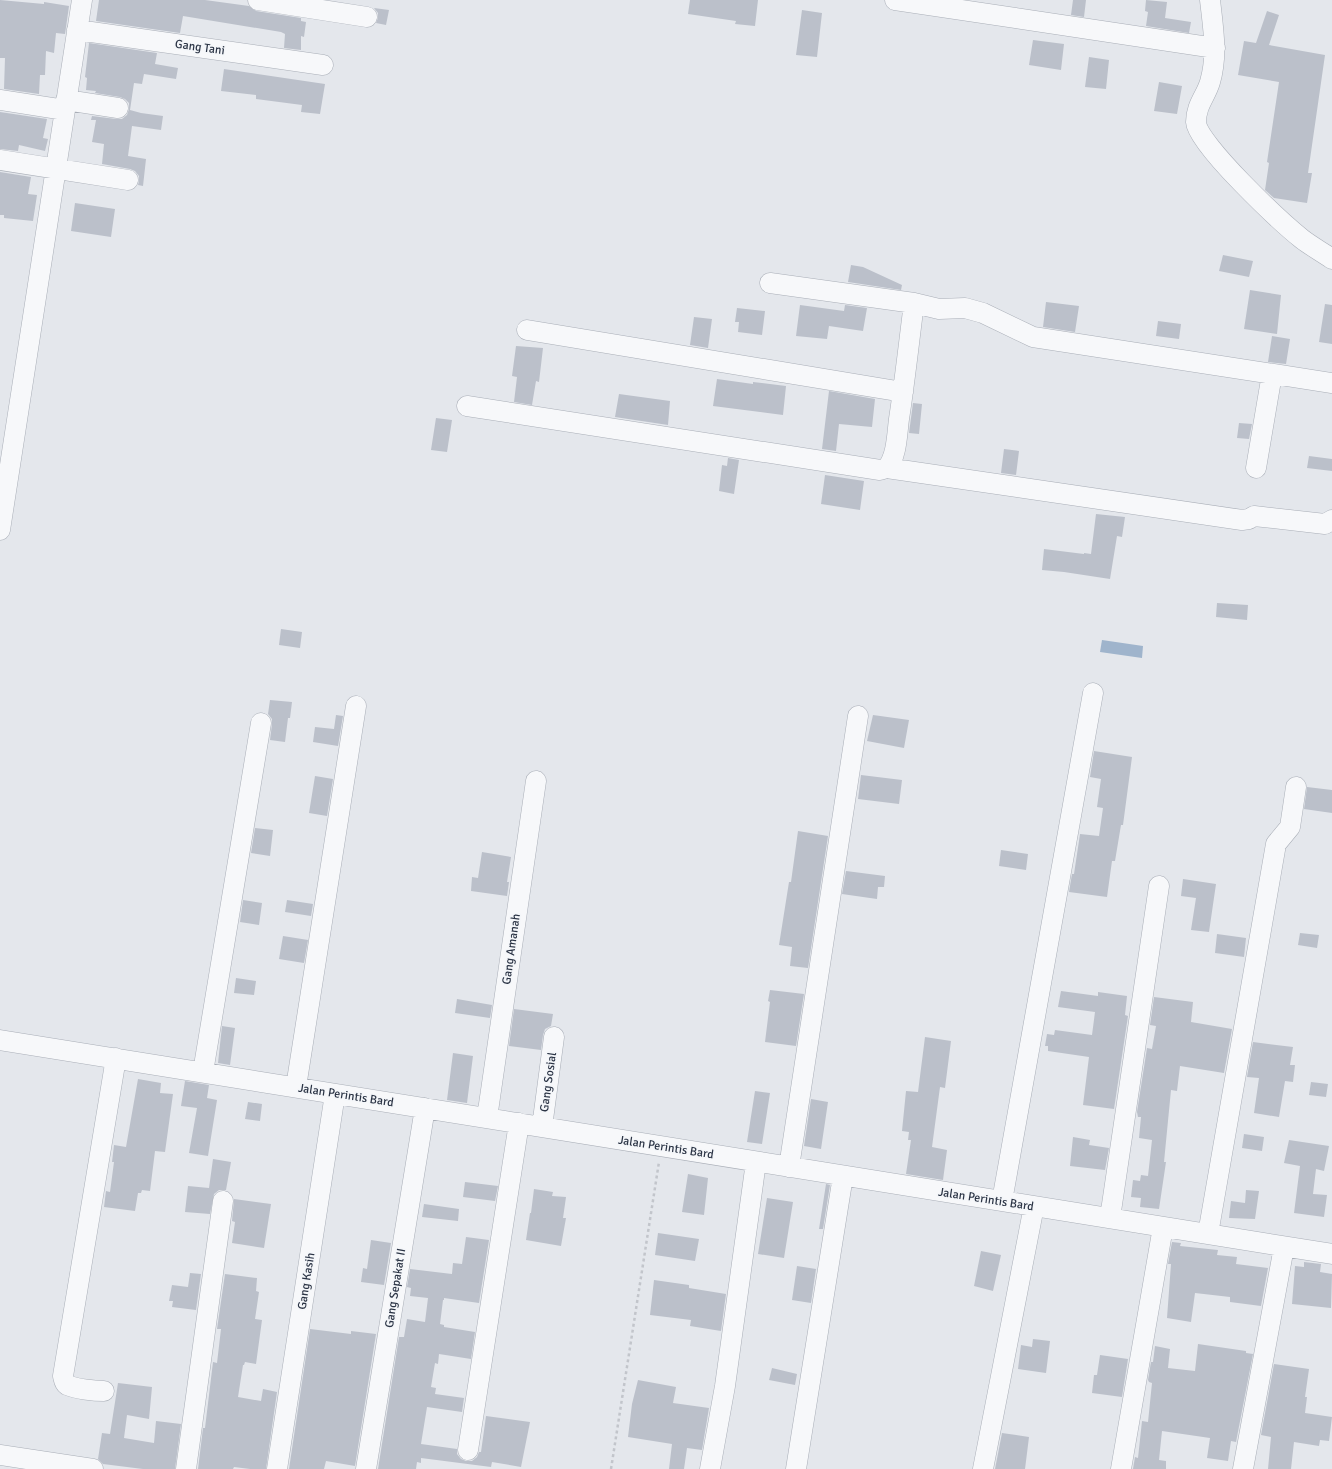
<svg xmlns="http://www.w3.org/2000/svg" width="1332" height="1469" font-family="Signika,sans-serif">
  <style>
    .water { fill: #9fb4cc }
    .building { fill: #bbc0ca }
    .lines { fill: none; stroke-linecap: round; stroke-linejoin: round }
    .minor-casing { stroke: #a9aeb7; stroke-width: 21 }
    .path { stroke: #c2c5cb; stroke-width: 2.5; stroke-dasharray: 3 3; stroke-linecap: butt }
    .minor { stroke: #f7f8fa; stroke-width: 20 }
    .labels { text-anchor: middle; stroke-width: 3; stroke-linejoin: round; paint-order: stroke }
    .street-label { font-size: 12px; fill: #2b3445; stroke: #f4f6f9 }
  </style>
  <rect width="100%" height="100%" fill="#e4e7ec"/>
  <!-- water -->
  <path class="water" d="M1102,640L1143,646L1142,658L1100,652Z"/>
  <!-- building -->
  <path class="building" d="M0,0L44,4V2L69,6L65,34L56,33L54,53L46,51L45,75H40L39,94L4,89L5,58H0Z
    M99,0H205L249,6L256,11L301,18V21L306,22L304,37L301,36V50L284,48L285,34L281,32L183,16L180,33L96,21Z
    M690,0H758L755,26L735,24L736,21L688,14Z
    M1073,0H1086L1084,17L1071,15Z
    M1146,0L1167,2L1165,18L1191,22L1189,33L1146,26L1148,12L1145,11Z
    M374,8L389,10L386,25L376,23L378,18V13Z
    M802,10L822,13L817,57L796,55Z
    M1267,11L1279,15L1269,45L1325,55L1308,173H1312L1307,203L1274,198L1265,190L1269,163L1267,162L1279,82L1238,75L1244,41L1256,43Z
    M1033,40L1064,44L1061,70L1029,65Z
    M89,43L157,53L155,64L178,68L176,79L144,74L142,84L134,83L130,110L141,113L163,116L161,130L132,126L128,156L146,159L143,186L138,185L139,181V176L135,171L130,169L102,164L104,144L92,142L96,120H91L92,116L116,119H122L127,115L129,109V103L125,99L120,97L95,93L96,91L86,90L87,78L85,77Z
    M1089,57L1109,60L1106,89L1085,87Z
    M224,69L325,84L320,114L301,112L302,105L256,99V95L221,91Z
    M1159,82L1182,86L1177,114L1154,111Z
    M0,112L47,119L43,138L48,139L45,151L19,145L18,151L0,149Z
    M0,172L31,177L28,194L37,195L33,221L4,218V215H0Z
    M75,203L115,209L111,237L71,231Z
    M1223,255L1253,261L1249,277L1219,271Z
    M851,265L863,267L902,285L901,290L848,282Z
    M1250,290L1281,295L1277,334L1244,329Z
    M1046,302L1079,306L1075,332L1043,327Z
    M1325,304L1332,305V344L1319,342Z
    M800,305L844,311L845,305L867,308L863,331L829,326L827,339L796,336Z
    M737,308L765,311L762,335L738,332L739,322H735Z
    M694,317L712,319L708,348L690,345Z
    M1158,321L1181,324L1179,339L1156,336Z
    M1272,336L1290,339L1286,364L1268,362Z
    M516,346L543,348L539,382L536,381L532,405L514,402L517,377L512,376Z
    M717,379L753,384V382L786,386L783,415L713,406Z
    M829,391L875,399L872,427L839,424L836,451L822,449Z
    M619,394L670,401L668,425L615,417Z
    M913,403L922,404L919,434L909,433Z
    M436,418L452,420L447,452L431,450Z
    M1239,423L1252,424L1249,439L1237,438Z
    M1004,449L1019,451L1016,475L1001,473Z
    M1309,456L1332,459V471L1307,468Z
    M728,458L739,460L734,494L719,491L722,465L727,466Z
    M825,475L864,481L860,510L821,504Z
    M1096,514L1125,517L1122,537L1117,536L1110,579L1064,572L1042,570L1044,549L1084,554V553L1091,554Z
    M1217,603L1248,605L1247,620L1216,617Z
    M281,629L302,632L300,648L279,645Z
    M270,700L292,702L290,718H288L285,742L270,740L272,724V719L268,714Z
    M336,715L343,716L338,746L313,742L315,727L334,729Z
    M873,715L909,720L904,748L867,741Z
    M1094,751L1132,757L1123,825H1121L1115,861H1112L1107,897L1069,892L1072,874H1074L1080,834L1099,836L1103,808L1097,807L1101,779L1090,777Z
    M861,775L902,780L899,804L858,799Z
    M315,776L333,779L327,816L309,813Z
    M1307,787L1332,790V813L1304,809Z
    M255,828L273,830L270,856L251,853Z
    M798,831L828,836L808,968L790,966L792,947L779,945L789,882H791Z
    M1001,850L1028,854L1026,870L999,866Z
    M482,852L511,857L507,882H509L507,896L471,891L472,877L478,878Z
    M846,871L885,876L884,887H878L877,899L842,894Z
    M1183,879L1216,884L1209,932L1191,930L1196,898L1181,896Z
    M243,900L262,903L259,925L240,922Z
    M287,900L313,904L311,916L285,912Z
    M1300,933L1319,935L1317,948L1298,945Z
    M1217,934L1246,938L1244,957L1215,953Z
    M283,936L308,940L304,963L279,959Z
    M236,978L256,981L254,995L234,993Z
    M770,990L804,994L796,1046L765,1042L770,1002L768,1001Z
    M1061,991L1098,996V992L1127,996L1125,1015L1128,1016L1114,1109L1083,1105L1089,1057L1048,1051V1046H1045L1047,1034L1054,1035L1055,1030L1092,1035L1095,1012L1058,1007Z
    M1154,997L1193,1002L1191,1022L1232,1029L1224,1073L1180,1066L1177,1091L1171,1090L1164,1162H1166L1159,1209L1140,1207L1141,1198L1131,1197L1133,1180L1140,1181L1141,1175L1148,1176L1152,1140L1139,1138L1141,1117H1138L1137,1112L1147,1048L1152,1049L1156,1026L1150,1025Z
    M457,999L492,1005L490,1018L455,1013Z
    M514,1009L553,1014L551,1026L545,1029L543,1035L541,1050L509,1046Z
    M222,1026L235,1028L230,1065L218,1063Z
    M925,1037L951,1041L945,1088L940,1087L932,1147L947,1150L943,1180L906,1174L911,1140H908L909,1132L902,1131L906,1091L918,1092Z
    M1253,1042L1293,1047L1290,1065H1295L1293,1082L1285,1081L1279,1117L1254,1113L1259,1078L1247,1077Z
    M453,1053L473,1056L467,1103L447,1100Z
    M138,1079L161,1083L160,1093L173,1094L165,1152L155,1151L150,1191L142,1190L141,1193H138L135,1211L104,1207L106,1191L110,1192L114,1162H112L114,1145L126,1147Z
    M185,1081L209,1085L207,1098L217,1100L208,1156L189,1153L197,1108L181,1106Z
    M1311,1082L1328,1084L1326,1097L1309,1095Z
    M755,1091L770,1093L762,1144L747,1142Z
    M811,1099L828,1102L821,1149L804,1146Z
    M248,1102L262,1104L260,1121L245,1119Z
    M1244,1134L1264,1137L1262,1151L1242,1148Z
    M1073,1137L1090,1140L1089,1145L1109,1148L1105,1170L1070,1166Z
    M1289,1140L1329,1146L1324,1171L1316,1169L1313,1194L1327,1195L1324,1217L1294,1213L1300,1166L1284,1163Z
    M213,1159L231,1162L226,1190H219L214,1194L210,1214L185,1212L188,1186L209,1188Z
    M688,1174L708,1178L704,1215L682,1212Z
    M465,1182L498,1186L495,1201L463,1197Z
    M826,1184L830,1185L823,1229H819Z
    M534,1189L553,1192L552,1196L566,1197L563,1218H566L561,1246L526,1240L530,1213H531Z
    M1246,1190L1259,1191L1255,1219L1229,1218L1231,1201L1245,1203Z
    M767,1198L793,1202L784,1258L758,1254Z
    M234,1199L271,1204L264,1248L232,1243L235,1222L232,1221Z
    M424,1204L459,1209L458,1221L422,1217Z
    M658,1233L699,1239L695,1261L655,1255Z
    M466,1237L489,1240L479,1303L444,1298V1300H443L440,1324L444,1325V1327L475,1332L471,1359L439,1354L438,1364L435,1363L431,1387L436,1388L435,1394L464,1398L462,1412L427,1407L421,1444L457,1449V1454L461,1459L466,1461H472L477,1457L479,1452H481L486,1416L530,1422L521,1467L492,1462L491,1467L421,1458V1463L417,1462L416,1469H378L399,1337H404L407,1319L425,1322L428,1298L410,1296L411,1288L407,1287L410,1269L452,1274L453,1263L462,1264Z
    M371,1240L391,1243L384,1285L361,1282L363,1268L367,1269Z
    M1172,1242L1181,1243L1180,1246L1218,1250L1217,1255L1237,1257L1236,1264L1268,1268L1261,1306L1230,1302V1297L1195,1293L1191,1322L1167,1318L1171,1264H1168Z
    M981,1251L1001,1255L993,1291L974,1286Z
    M1304,1262L1321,1264L1320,1272L1332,1274L1331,1308L1292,1304L1295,1266L1304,1267Z
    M797,1266L816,1269L811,1303L792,1300Z
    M190,1273L201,1274L196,1310L172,1307L173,1301H169L172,1285L188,1287Z
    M225,1274L257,1278L256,1291L259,1292L255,1319L262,1320L256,1364L245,1362L244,1365H243L238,1397L261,1401L263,1389L277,1392L266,1469H250L234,1467L233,1469H198L203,1428H205L213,1362L217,1363L221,1329H217Z
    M654,1280L689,1285V1288L726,1294L721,1331L690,1326L691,1320L650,1315Z
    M310,1329L351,1334V1331L376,1334L355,1466L326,1461L324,1469H289Z
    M1033,1339L1050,1341L1046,1373L1018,1369L1021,1345L1032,1347Z
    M1198,1344L1246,1351V1353L1253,1354L1236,1442L1231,1441L1228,1461L1207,1458L1210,1438L1162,1431L1159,1460L1166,1461V1469H1133L1135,1457L1138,1458L1142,1421L1148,1422L1152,1383L1149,1382L1148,1380L1151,1362H1153L1155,1346L1170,1349L1168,1368L1195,1371Z
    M1100,1355L1128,1359L1122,1397L1092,1393L1094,1375H1097Z
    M1274,1364L1309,1369L1305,1397H1307L1305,1413L1332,1417L1329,1441L1320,1440L1319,1446L1294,1442L1291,1469H1268L1271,1437L1261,1435Z
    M772,1368L797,1374L795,1385L769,1380Z
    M638,1380L676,1387L673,1403L709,1408L702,1450L687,1448L684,1469H669L672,1444L628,1437L632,1404Z
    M118,1383L152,1387L149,1419L127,1415L124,1438L154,1443L156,1421L181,1424L175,1469H143L103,1464L98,1459L102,1433L110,1434Z
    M1002,1433L1029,1437L1025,1469H995Z"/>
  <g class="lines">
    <defs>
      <path id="minor" d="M258,0L367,17
        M895,0L1215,48
        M1210,0C1213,27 1218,55 1210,82C1206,96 1196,105 1196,122C1197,144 1282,223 1302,239C1311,246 1322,252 1332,259
        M77,30L323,65
        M0,100L65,110
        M66,100L118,108
        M0,160L128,180
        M770,283L914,303L939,309L965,308L983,313L1033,337L1332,383
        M527,330L903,392
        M467,406L880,470L887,468L1242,520L1249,519L1254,516L1325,524L1332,520
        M887,468C897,456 897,434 899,419C905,380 909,342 914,303
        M1256,468L1272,374
        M0,530L82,0
        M0,1040L1332,1254
        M203,1072L261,723
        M296,1087L356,706
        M487,1118L536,781
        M542,1127L554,1037
        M789,1167L858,716
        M1002,1201L1093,693
        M1110,1218L1159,886
        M1208,1234L1276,844L1290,827L1296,787
        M104,1391C94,1391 76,1389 67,1385C64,1383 64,1380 63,1376L116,1058
        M468,1450L519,1123
        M0,1455L93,1469
        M186,1469L223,1201
        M277,1469L335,1094
        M366,1469L425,1108
        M710,1469L725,1386L756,1162
        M796,1469L843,1176
        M983,1469L1034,1206
        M1121,1469L1163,1227
        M1243,1469L1284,1247"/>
    </defs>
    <!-- minor casing -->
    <use href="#minor" class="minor-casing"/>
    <!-- path -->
    <path class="path" d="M611,1469L659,1162"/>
    <!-- minor -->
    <use href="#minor" class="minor"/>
  </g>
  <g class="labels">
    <!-- street labels -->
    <g class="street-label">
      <text transform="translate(200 47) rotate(8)" y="4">Gang Tani</text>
      <text transform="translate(511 949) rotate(-82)" y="4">Gang Amanah</text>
      <text transform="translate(548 1082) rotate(-82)" y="4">Gang Sosial</text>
      <text transform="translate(346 1095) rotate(9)" y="4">Jalan Perintis Bard</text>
      <text transform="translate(666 1147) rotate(9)" y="4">Jalan Perintis Bard</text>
      <text transform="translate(986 1199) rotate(9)" y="4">Jalan Perintis Bard</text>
      <text transform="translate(306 1281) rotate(-81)" y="4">Gang Kasih</text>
      <text transform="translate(395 1288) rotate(-81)" y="4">Gang Sepakat II</text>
    </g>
  </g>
</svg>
